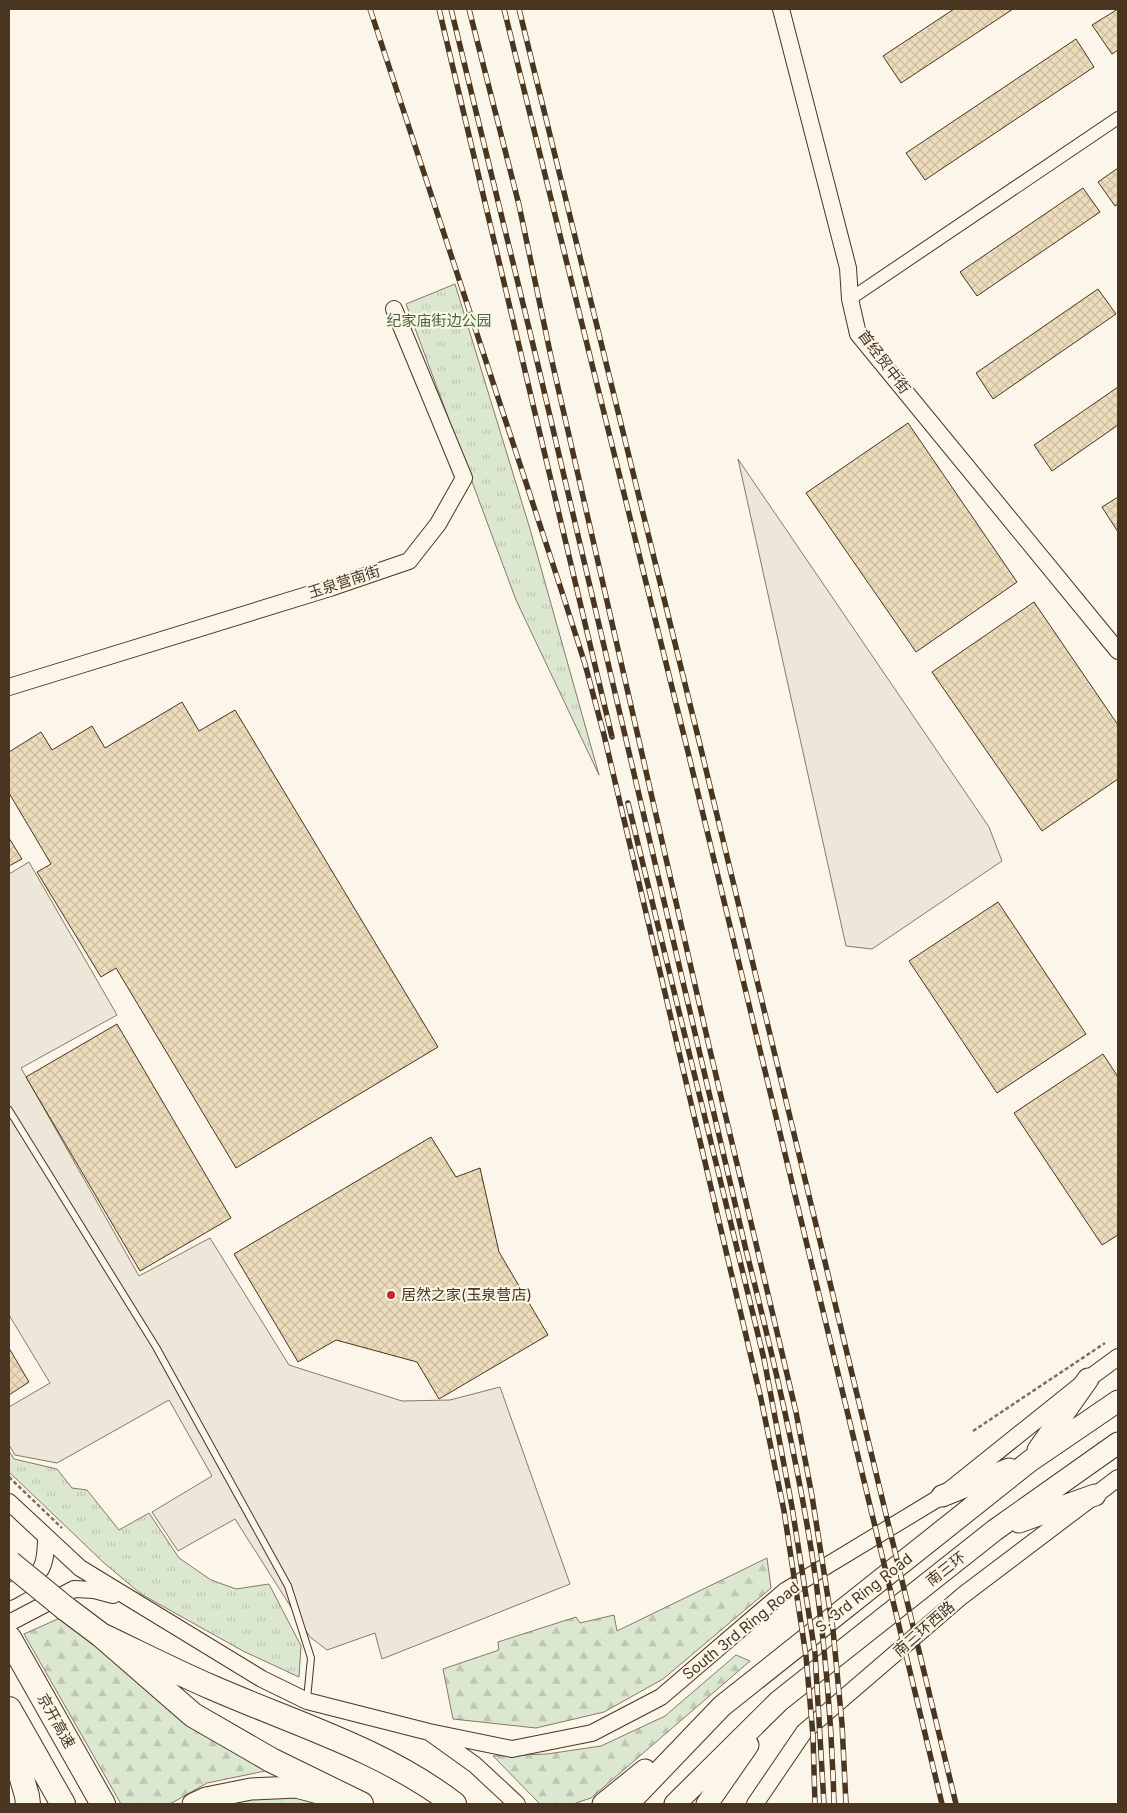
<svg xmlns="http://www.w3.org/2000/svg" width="1127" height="1813" font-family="Inter,'Noto Sans SC',sans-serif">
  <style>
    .forest { fill: url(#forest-firs); stroke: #887966 }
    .park { fill: url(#park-tufts); stroke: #887966 }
    .parking { fill: #ede7d9; stroke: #887966 }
    .building { fill: url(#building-cross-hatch); stroke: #4a3520 }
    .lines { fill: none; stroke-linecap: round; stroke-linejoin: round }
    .service-casing { stroke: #4a3520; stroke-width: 8 }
    .minor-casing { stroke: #4a3520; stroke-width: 14 }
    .tertiary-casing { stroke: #4a3520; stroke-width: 18 }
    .trunk-casing { stroke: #4a3520; stroke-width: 23 }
    .motorway-casing { stroke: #4a3520; stroke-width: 26 }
    .path { stroke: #7f6f5c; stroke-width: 2.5; stroke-dasharray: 4 2.5; stroke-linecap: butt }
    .service { stroke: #fbf6e9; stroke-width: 6 }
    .minor { stroke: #fbf6e9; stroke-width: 12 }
    .tertiary { stroke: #fbf6e9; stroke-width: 16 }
    .trunk { stroke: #fbf6e9; stroke-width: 21 }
    .motorway { stroke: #fbf6e9; stroke-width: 24 }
    .rail-casing { stroke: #4a3520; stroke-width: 5.5 }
    .rail { stroke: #fbf6e9; stroke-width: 4; stroke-dasharray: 11; stroke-linecap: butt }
    .motorway-bridge-casing { stroke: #4a3520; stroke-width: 26; stroke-linecap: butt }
    .motorway-bridge { stroke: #fbf6e9; stroke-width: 24 }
    .poi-dot { fill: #c62828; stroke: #fbf6e9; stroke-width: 2 }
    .labels { text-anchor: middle; stroke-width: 4; stroke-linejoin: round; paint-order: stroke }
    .park-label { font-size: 15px; fill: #436837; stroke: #fbf6e9 }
    .street-label { font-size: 15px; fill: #4a3520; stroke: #fbf6e9 }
    .poi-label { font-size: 15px; fill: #4a3520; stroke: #fbf6e9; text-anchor: start }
  </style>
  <defs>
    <pattern id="forest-firs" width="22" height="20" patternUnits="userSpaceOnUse" patternTransform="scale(1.25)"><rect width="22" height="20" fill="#dce7d0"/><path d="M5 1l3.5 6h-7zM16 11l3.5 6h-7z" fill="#bec7b2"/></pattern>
    <pattern id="park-tufts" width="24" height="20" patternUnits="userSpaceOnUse" patternTransform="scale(1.25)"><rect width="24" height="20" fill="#dce7d0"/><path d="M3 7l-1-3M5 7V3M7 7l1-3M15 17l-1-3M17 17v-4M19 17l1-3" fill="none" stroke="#bec7b2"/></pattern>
    <pattern id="building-cross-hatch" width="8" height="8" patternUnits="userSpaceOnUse" patternTransform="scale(1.25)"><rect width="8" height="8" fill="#ecdcbc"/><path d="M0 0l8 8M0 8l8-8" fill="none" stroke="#ccbda1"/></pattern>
  </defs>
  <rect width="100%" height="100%" fill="#fbf6e9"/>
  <!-- forest -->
  <path class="forest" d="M767,1558L771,1588L663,1679L604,1712L536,1728L453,1719L443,1669L499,1650L498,1642L576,1617L580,1623L614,1615L617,1631Z
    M60,1618L171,1706L275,1769L207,1783L170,1804H121L24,1634Z
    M736,1655L750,1661L591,1798L573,1804H540L493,1756L547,1754L601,1746L665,1716Z
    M269,1793L332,1804H211Z"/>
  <!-- park -->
  <path class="park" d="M455,284L530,529L599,775L516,600L406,304Z
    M9,1451L14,1459L57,1469L72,1488L87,1490L119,1530L149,1513L179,1558L211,1580L236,1589L269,1584L301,1646L299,1677L243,1651L141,1594L103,1562L9,1472Z"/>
  <!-- parking -->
  <path class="parking" d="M738,459L989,827L1002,861L872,949L846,946Z
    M29,862L117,1015L21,1068L139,1276L210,1238L289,1365L402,1401L450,1400L500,1387L570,1584L382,1659L375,1633L327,1650L310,1637L235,1519L178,1551L152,1512L212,1476L169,1400L57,1463L15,1455L9,1445V1407L50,1383L9,1315V874Z"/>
  <!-- building -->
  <path class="building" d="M954,9H1013L901,83L883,56Z
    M1118,9V50L1112,54L1092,25Z
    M1076,39L1094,67L925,180L906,153Z
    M1118,168V204L1115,206L1098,182Z
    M1083,188L1100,212L977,296L960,272Z
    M1098,289L1116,314L993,399L976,373Z
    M1118,387V425L1052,471L1034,445Z
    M908,423L1017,582L916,652L806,493Z
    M1118,497V532L1102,507Z
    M1034,602L1118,725V779L1042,831L932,672Z
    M182,702L199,731L235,710L438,1047L236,1168L116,968L101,977L37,872L51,864L9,793V752L41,732L52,750L92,726L105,748Z
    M9,838L22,859L9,866Z
    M998,902L1086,1034L997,1093L909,961Z
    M117,1024L231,1218L140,1271L26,1077Z
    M1103,1054L1118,1077V1235L1102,1245L1014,1113Z
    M431,1137L456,1177L480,1168L499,1252L548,1335L439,1399L417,1362L336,1340L298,1362L234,1254Z
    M9,1348L29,1382L9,1395Z"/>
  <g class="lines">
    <defs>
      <path id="service" d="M9,1110L156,1347L288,1586L311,1658L307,1699"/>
      <path id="minor" d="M850,299L1118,118"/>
      <path id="tertiary" d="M781,9L848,268L850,299L858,334L1118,651
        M9,687L330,588L409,561L438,524L464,478L394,309
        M9,1502L80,1568L262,1679L307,1701L429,1732L475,1765L517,1804
        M9,1592C40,1575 46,1573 46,1537
        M9,1623L74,1589L94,1590L113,1595
        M429,1732L512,1749L592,1733L661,1697L785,1591L942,1496L1088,1379L1118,1357
        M755,1804L804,1732L962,1596L1118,1478"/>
      <path id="trunk" d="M1038,1450L1088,1379
        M942,1496L1009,1469
        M1019,1522L1095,1495
        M193,1804L206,1798L251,1789L296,1787L330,1796
        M603,1804L645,1770
        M628,1804L722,1706L1030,1461L1118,1401
        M675,1804L779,1701L995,1530L1118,1443
        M707,1804L748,1745"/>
      <path id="motorway" d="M65,1608L101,1635L193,1715L271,1760L361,1804
        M101,1635C137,1652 174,1671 211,1687C293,1723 382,1749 454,1804
        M9,1638L103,1804
        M9,1709L63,1804
        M9,1733L27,1796L28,1804"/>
    </defs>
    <!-- service casing -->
    <use href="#service" class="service-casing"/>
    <!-- minor casing -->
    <use href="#minor" class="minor-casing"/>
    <!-- tertiary casing -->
    <use href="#tertiary" class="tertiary-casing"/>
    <!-- trunk casing -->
    <use href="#trunk" class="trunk-casing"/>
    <!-- motorway casing -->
    <use href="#motorway" class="motorway-casing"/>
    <!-- path -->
    <path class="path" d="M973,1431L1105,1343
      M9,1477L62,1528"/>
    <!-- service -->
    <use href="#service" class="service"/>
    <!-- minor -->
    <use href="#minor" class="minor"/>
    <!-- tertiary -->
    <use href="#tertiary" class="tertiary"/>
    <!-- trunk -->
    <use href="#trunk" class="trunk"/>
    <!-- motorway -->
    <use href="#motorway" class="motorway"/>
    <defs>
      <path id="rail" d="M370,9L562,592L585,664L604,735L761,1399L784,1511L806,1656L813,1736L815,1804
        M439,9L612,737
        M451,9L537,361L746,1250C774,1360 800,1470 816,1581C826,1655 832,1729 834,1804
        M469,9L519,205L551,357L709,1046L796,1412L812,1496L833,1630L842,1724L846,1804
        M504,9L688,752L942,1804
        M519,9L701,749L956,1804
        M628,803L764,1359L792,1507L815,1653L824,1804"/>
    </defs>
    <!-- rail casing -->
    <use href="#rail" class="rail-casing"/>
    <!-- rail -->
    <use href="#rail" class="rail"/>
    <defs>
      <path id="motorway-bridge" d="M10,1563L65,1608"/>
    </defs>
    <!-- motorway-bridge casing -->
    <use href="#motorway-bridge" class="motorway-bridge-casing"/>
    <!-- motorway-bridge -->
    <use href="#motorway-bridge" class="motorway-bridge"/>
  </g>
  <!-- markers -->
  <circle class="poi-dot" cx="391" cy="1295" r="5"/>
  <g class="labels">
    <!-- park labels -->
    <g class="park-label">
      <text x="439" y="326">纪家庙街边公园</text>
    </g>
    <!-- street labels -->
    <g class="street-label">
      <text transform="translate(884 362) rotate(53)" y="5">首经贸中街</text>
      <text transform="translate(344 582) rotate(-18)" y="5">玉泉营南街</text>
      <text transform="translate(946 1569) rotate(-38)" y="5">南三环</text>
      <text transform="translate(864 1593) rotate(-38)" y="5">S. 3rd Ring Road</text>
      <text transform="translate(924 1629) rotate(-41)" y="5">南三环西路</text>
      <text transform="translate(741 1631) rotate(-39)" y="5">South 3rd Ring Road</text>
      <text transform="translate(56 1721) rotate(61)" y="5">京开高速</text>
    </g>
    <!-- poi labels -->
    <g class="poi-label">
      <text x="401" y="1300">居然之家(玉泉营店)</text>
    </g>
  </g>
  <!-- border -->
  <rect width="1127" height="1813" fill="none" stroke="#4a3520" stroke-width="20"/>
</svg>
